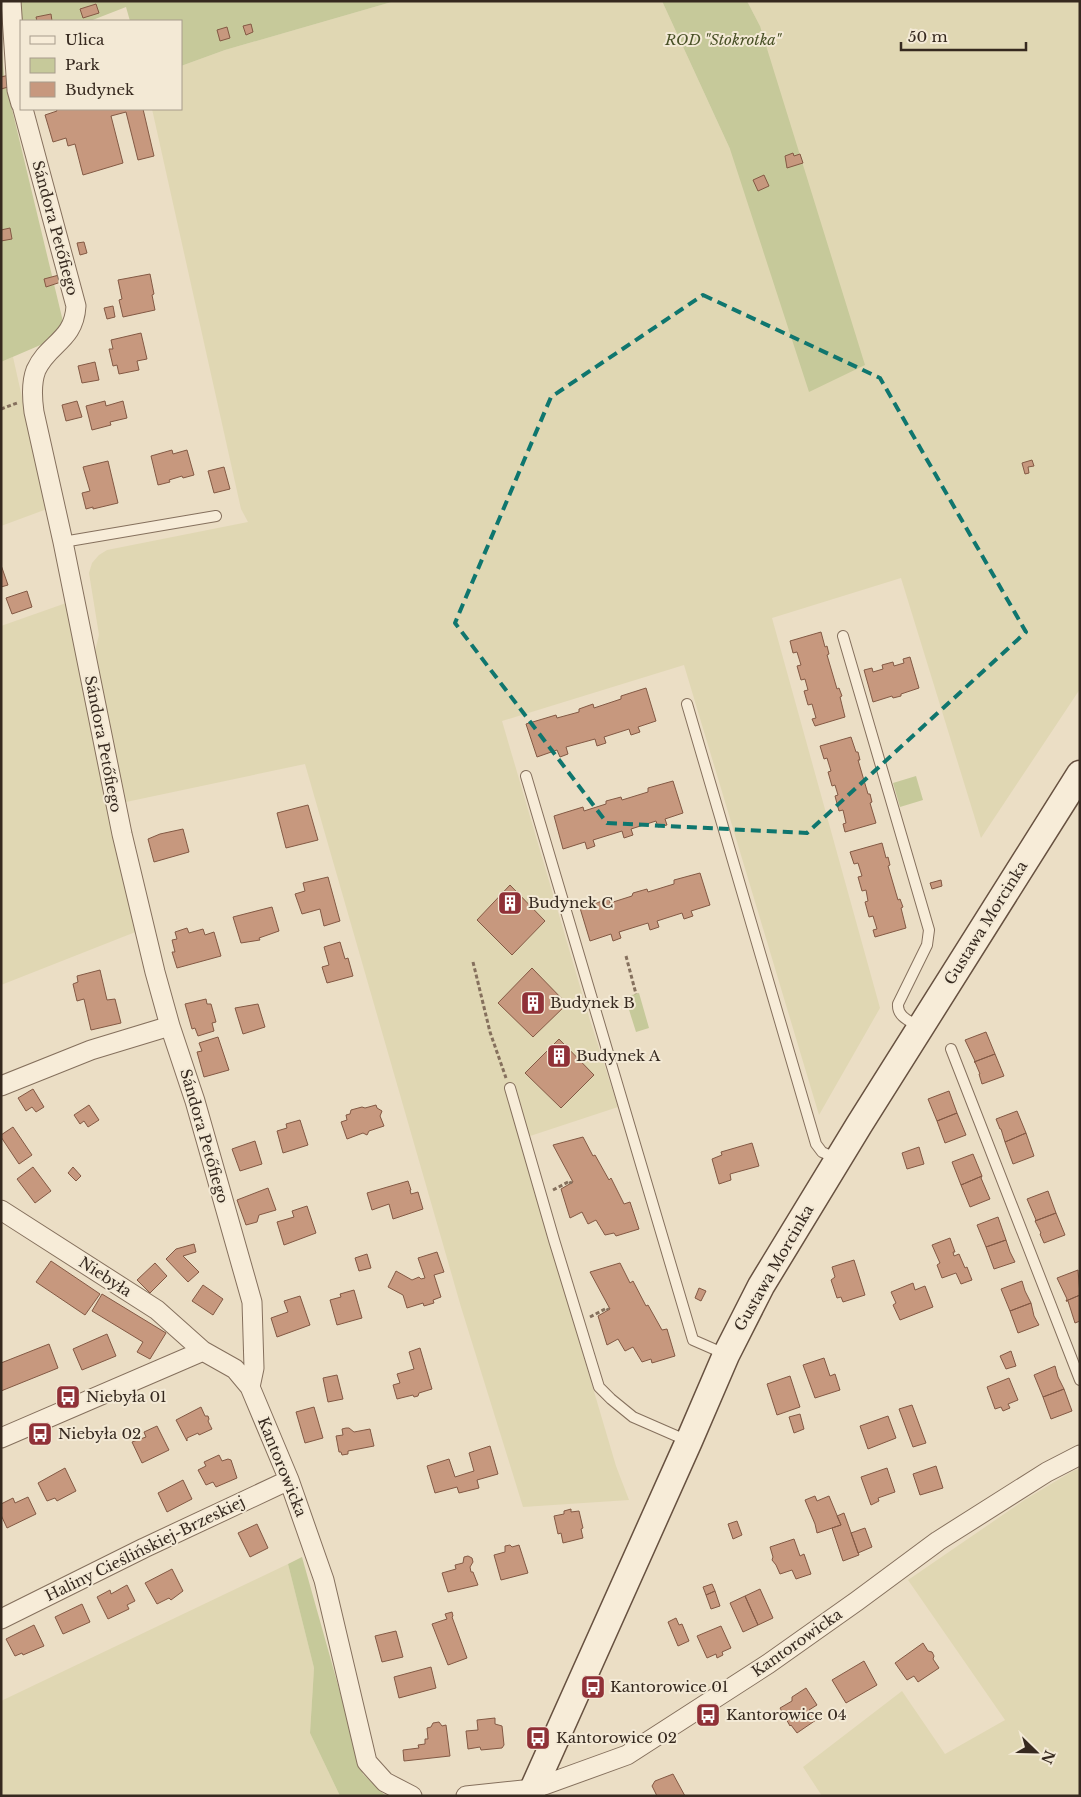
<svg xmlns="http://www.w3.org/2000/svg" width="1081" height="1797" font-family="'Libre Baskerville',serif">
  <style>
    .farmland { fill: #e0d7b3 }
    .green { fill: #c6c99a }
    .building { fill: #c7987e; stroke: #835944 }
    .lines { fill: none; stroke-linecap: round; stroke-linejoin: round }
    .lane-casing { stroke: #85705d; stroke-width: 12 }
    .street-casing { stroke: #85705d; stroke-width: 21 }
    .secondary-casing { stroke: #675140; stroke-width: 29 }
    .path { stroke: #85705d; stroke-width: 3; stroke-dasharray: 4 2.5; stroke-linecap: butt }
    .lane { stroke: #f7ecd8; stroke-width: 10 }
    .street { stroke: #f7ecd8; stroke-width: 19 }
    .secondary { stroke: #f7ecd8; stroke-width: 26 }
    .marked { fill: none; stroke: #0f766e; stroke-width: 4; stroke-dasharray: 10 6; stroke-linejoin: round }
    .labels { text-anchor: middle; stroke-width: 4; stroke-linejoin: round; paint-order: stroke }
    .park-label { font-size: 15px; font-style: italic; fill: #495127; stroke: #f3e9d5 }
    .street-label { font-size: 15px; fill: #36291f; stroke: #f3e9d5 }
    .poi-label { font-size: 15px; fill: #36291f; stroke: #f3e9d5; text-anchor: start }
  </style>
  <rect width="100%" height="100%" fill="#ebdec5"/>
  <!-- farmland -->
  <path class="farmland" d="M395,1H662L730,149L760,26L747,1H1080V689L981,838L901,578L772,618L880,1008L819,1115L684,665L502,721L589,1017L618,1107L521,1139L549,1239L616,1466L629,1500L523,1507L461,1307L305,764L126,802L94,655L99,635L89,573L92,563L99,555L107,550L248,522L241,509L152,109H181V66L225,50Z
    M13,357L47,509L1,526V362Z
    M69,602L138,931L1,985V626Z
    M1080,1468V1796H822L803,1767L902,1691L945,1754L1005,1720L908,1580L1026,1499L1071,1472Z
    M288,1564L314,1668L310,1733L340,1796H1V1701Z"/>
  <!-- green -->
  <path class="green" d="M18,1H395L225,50L181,66V21H130L126,7L90,21H21Z
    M662,1H747L760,26L865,365L809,392L730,149Z
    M1,42L4,76L66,334L1,362Z
    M916,776L923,800L900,807L893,783Z
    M639,993L649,1028L636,1032L625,997Z
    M302,1557L363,1774L386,1796H340L310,1733L314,1668L288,1564Z"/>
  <!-- building -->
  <path class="building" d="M96,4L99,13L83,18L80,9Z
    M51,14L52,21H37L36,17Z
    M251,24L253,32L246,35L243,26Z
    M227,27L230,38L220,41L217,30Z
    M9,75L12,86L1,89V77Z
    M56,109H143L154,156L138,160L126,112L111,116L123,163L83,175L75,144L68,146L66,138L53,142L45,115L57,111Z
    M793,153L794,156L800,154L803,163L787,168L785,156Z
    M764,175L769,186L758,191L753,180Z
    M10,228L12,239L1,241V230Z
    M84,242L87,253L80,255L77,243Z
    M150,274L154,294L152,295L155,310L123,317L119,300L122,299L118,280Z
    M59,275L61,282L46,287L44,279Z
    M113,306L115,317L107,319L104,308Z
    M141,333L147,359L137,361L139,370L119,374L117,365L113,366L109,349H113L111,340Z
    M95,362L99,380L82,383L78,366Z
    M77,401L82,417L66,421L62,405Z
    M105,401L106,406L123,401L127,418L110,422L111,425L92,430L86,406Z
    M172,450L173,454L187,450L194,475L183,478L182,476L169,480L170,482L158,485L151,456Z
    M1032,460L1034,466L1028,467L1029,473L1025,474L1022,463Z
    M108,461L118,503L93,509V507L86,509L82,493L90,491L83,467Z
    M224,467L230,489L214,493L208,471Z
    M1,565L8,585L1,587Z
    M27,591L32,607L12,614L6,598Z
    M821,632L825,647L827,646L829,654L827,655L837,689L839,688L842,696L840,697L845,717L815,726L812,719L816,718L812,704L808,705L804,691L808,690L805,679L801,680L797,666L801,665L797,652L793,653L790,641Z
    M910,657L919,688L901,694V696L893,698L892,696L873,702L864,670L872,668L873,672L883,669L882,665L893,662L894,666L904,663L903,659Z
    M646,688L656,721L638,727L640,732L631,735L629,729L604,737L606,743L597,746L595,739L566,747L568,754L560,757L557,750L537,757L526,724L556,715L557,718L579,712V709L593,704L594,708L621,699V696Z
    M851,737L856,752H858L860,760H858L868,794H870L872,802L870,803L876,823L845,832L843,824L846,823L843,810L839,811L835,796L838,795L835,785L832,786L828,772L831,771L827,758L824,759L820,746Z
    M673,781L683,813L665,819L667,825L658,827L656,821L631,829L633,835L624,838L622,831L593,840L595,846L587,849L585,842L563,849L554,816L583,807L584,811L606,804V801L621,797L622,800L648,792V788Z
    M308,805L318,840L286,848L277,813Z
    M183,829L189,852L154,862L148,839L160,834Z
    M882,843L886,858L888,857L890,865L888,866L898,900L900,899L903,907L901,908L906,928L875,937L873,930L877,929L873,916L869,917L865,902L868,901L866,890L862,891L858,877L862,876L858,863L854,864L850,852Z
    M700,873L710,905L691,911L693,916L684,919L682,913L657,921L659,927L650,930L648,923L619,932L621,938L613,941L611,934L590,941L580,908L609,899L610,903L632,896L633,893L647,889L648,892L674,884V880Z
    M328,877L340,921L324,926L320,909L302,914L295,894L305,891L303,883Z
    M941,880L942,886L932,889L930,883Z
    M510,885L545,921L512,955L477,920Z
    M272,907L279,931L259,938L260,940L241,943L233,917Z
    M187,928L189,933L203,929L205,935L214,932L221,956L177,968L172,952H175L172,940L177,939L175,932Z
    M340,942L345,959L348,958L353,976L327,983L322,967L329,965L324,947Z
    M532,968L567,1004L533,1037L498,1003Z
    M100,970L107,1000L115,999L121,1023L91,1030L84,999L77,1001L73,984L78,982L77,976Z
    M206,999L207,1004H211L216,1022L212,1023L214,1031L198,1036L195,1028L192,1029L185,1004Z
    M258,1004L265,1027L243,1034L235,1008Z
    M986,1032L995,1054L974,1062L975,1061L965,1040Z
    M218,1037L229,1070L204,1077L197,1052L202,1051L199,1043Z
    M559,1039L594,1075L561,1108L525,1073Z
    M995,1054L1004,1076L982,1084L979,1074H980L975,1062H974Z
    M33,1089L44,1107L36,1112L32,1107L26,1111L18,1098Z
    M949,1091L957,1113L937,1121L928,1099Z
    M89,1105L99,1120L88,1127L84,1121L80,1124L74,1115Z
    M376,1105L377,1108L382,1111L380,1116L384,1126L369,1131L367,1135L363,1133L347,1139L341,1122L347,1120L346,1115L350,1114L351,1110L362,1107L365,1108Z
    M1017,1111L1026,1133L1005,1142L1001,1129H1000L996,1119Z
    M957,1113L966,1135L945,1143L937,1121Z
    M300,1120L308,1145L283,1153L277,1131L287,1128L286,1124Z
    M13,1127L32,1155L19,1164L1,1137V1135Z
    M1026,1133L1034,1156L1013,1164L1005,1142Z
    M583,1137L593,1156L595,1155L609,1180L611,1178L624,1204L630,1202L639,1229L616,1236L614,1233L605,1235L596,1220L588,1224L582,1212L570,1218L561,1189L573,1182L553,1145Z
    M255,1141L262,1164L240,1171L232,1149Z
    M752,1143L759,1166L730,1174L731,1180L719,1184L712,1159L722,1155L721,1152Z
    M919,1147L924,1164L907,1169L902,1153Z
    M973,1154L982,1176L961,1185L952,1162Z
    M33,1167L51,1191L35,1203L17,1179Z
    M73,1167L81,1176L76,1181L68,1173Z
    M982,1176L981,1178L990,1199L970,1207L961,1185Z
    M408,1181L411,1190H410L411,1194L418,1192L423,1209L393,1219L389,1204L372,1210L367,1193Z
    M268,1188L276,1210L259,1215L257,1222L246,1225L237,1200Z
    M1048,1191L1056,1213L1035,1221L1036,1220L1027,1199Z
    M307,1206L316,1233L284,1245L277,1222L294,1217L292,1211Z
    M1056,1213L1065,1235L1044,1243L1040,1234L1041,1233L1035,1221Z
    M998,1217L1006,1240L986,1247L977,1225Z
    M950,1238L955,1252H953L954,1256L959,1254L965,1268L967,1267L972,1280L961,1284L956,1273L942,1278L937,1265L940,1263L932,1245Z
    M1006,1240L1010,1252L1015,1262L994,1269L986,1247Z
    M194,1244L196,1252L183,1256L199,1272L188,1282L166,1259L176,1249Z
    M437,1252L444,1272L434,1275L441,1297L433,1300L434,1303L424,1306L423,1303L407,1308L403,1295L388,1287L396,1271L412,1280L419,1277L421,1279L425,1278L418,1258Z
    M367,1254L371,1268L359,1271L355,1258Z
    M854,1260L865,1295L843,1302L841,1297L837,1298L831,1280L835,1277L832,1267Z
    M51,1261L100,1294L85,1315L36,1282Z
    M155,1263L167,1276L150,1293L137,1280Z
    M620,1263L630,1283L633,1281L646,1306L648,1305L662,1330L667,1329L675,1356L652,1363L651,1359L642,1362L633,1347L625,1351L618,1339L607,1345L598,1316L610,1309L590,1272Z
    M1078,1270L1080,1295L1066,1301L1067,1299L1057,1278Z
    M1022,1281L1025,1291L1031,1303L1010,1311L1001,1289Z
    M913,1283L915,1290L925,1286L933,1307L900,1320L893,1305L896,1303L891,1292Z
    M203,1285L223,1299L213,1315L192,1301Z
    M699,1288L706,1291L701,1301L695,1298Z
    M354,1290L362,1318L337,1325L330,1300L341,1297L340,1294Z
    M102,1294L166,1333L150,1359L137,1352L143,1342L92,1311Z
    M1080,1295V1321L1075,1323L1068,1301H1066Z
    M300,1296L310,1325L277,1337L271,1318L288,1312L284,1301Z
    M1031,1303L1034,1316L1039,1325L1018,1333L1010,1311Z
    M107,1334L116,1356L82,1370L73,1349Z
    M49,1344L58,1368L1,1391V1363Z
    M420,1348L432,1389L419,1393L418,1396L414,1397L413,1395L397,1399L393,1385L400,1383L397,1374L414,1369L409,1352Z
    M1011,1351L1016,1366L1006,1369L1000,1356Z
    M824,1358L830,1376L835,1374L840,1390L815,1398L803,1365Z
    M1055,1366L1058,1377L1064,1389L1043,1397L1034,1375Z
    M337,1375L343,1399L328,1402L323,1378Z
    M790,1376L800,1407L777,1415L767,1384Z
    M1009,1378L1018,1400L1008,1404L1010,1408L1003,1411L1001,1407L995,1409L987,1387Z
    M1064,1389L1072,1411L1051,1419L1043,1397Z
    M912,1405L926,1443L913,1447L899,1409Z
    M201,1407L205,1416H208L209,1419L208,1421L212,1429L199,1435L198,1433L187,1438V1441L176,1420Z
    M314,1407L323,1438L305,1443L296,1412Z
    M800,1414L804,1429L794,1433L789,1417Z
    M888,1416L896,1438L868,1449L860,1426Z
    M157,1426L169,1450L142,1463L132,1442L146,1437L144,1432Z
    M346,1428H349L354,1432L370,1429L374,1446L348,1451V1454L342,1455L341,1452H339L336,1436L343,1435L342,1429Z
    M490,1446L498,1474L477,1480L479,1488L459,1493L457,1487L435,1493L427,1466L449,1459L455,1477L474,1471L469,1453Z
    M219,1455L222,1461L228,1459L231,1460L237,1478L216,1487L213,1482L206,1485L198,1470L206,1466L204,1462Z
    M936,1466L943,1488L920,1495L913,1474Z
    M65,1468L76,1491L57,1501L55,1498L47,1501L38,1483Z
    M887,1468L895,1492L878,1498L879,1501L871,1505L861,1477Z
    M183,1480L192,1499L167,1512L158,1493Z
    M815,1496L817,1501L829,1496L841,1525L817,1533L815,1524L805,1500Z
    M28,1497L36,1514L7,1528L1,1515V1504L13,1498L15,1503Z
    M571,1509V1512L579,1511L583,1528L581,1529L583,1538L563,1543L561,1533L558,1534L554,1516L564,1514V1511Z
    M844,1513L859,1555L843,1561L832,1528L841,1525L837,1516Z
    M737,1521L742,1535L733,1539L728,1524Z
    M257,1524L268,1548L250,1557L238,1533Z
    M865,1528L872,1547L858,1553L851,1533Z
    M794,1539L800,1556L804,1554L811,1574L796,1579L792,1570L780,1574L776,1565L772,1560L773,1557L770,1547Z
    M510,1545L512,1547L519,1545L528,1573L501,1580L494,1555L505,1552V1546Z
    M468,1556L472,1558L473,1562L470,1567L471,1572H473L478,1585L448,1592L442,1573L456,1569L455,1565L463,1563L464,1557Z
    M172,1569L183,1591L171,1600L169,1598L157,1604L145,1583Z
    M712,1584L715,1591L706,1595L703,1587Z
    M127,1585L135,1601L127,1605L129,1609L108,1619L97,1597L110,1590L111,1594Z
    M760,1589L773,1618L758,1625L745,1596Z
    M715,1591L720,1606L711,1609L706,1595Z
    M745,1596L758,1625L743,1632L730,1603Z
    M82,1604L90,1622L63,1634L55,1617Z
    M452,1612L453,1616L452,1617L467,1658L448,1665L432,1624L447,1619L445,1614Z
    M676,1618L679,1625L682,1624L689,1641L678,1646L668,1622Z
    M34,1625L44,1646L23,1655L22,1653L15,1656L6,1639Z
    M721,1626L731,1648L722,1652L723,1655L717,1658L716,1654L707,1658L697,1636Z
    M396,1631L403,1657L382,1662L375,1636Z
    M923,1643L928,1651L932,1652L934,1656L933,1659L939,1668L918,1682L914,1676L907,1680L895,1663Z
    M864,1661L877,1685L846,1703L832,1680Z
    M431,1667L436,1688L399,1698L394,1677Z
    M806,1688L817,1705L809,1710L816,1720L797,1733L791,1725L790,1726L780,1708L792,1701V1697Z
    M495,1718V1724L502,1726L504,1745L502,1748L481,1750L480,1747L468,1749L466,1731L478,1730L477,1720Z
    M439,1722L442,1726L446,1725L450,1756L404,1761L403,1750L419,1748L418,1745L425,1744V1739H428L427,1728L431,1727L433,1723Z
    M673,1774L685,1796H657L652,1786L655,1781Z"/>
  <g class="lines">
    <defs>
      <path id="lane" d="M63,542L216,516
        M843,636L929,930L927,945L898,1004C897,1017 910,1021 920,1027
        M687,704L816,1144L822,1152L838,1159
        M526,776L693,1340L725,1354
        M951,1049L1080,1380
        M510,1088L554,1240L599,1387L611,1399L633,1417L688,1441"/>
      <path id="street" d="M11,1L17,90L21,104
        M23,109L76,306C74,341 48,343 36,370C31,383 32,398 34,412L63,542L122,834L155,972L170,1026L195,1101L252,1302L254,1368L250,1387
        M1,1086L91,1050L170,1026
        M1,1210L157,1310L203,1351L235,1369L250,1387L289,1480L324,1580L367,1762L385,1782L412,1796
        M1,1438L203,1351
        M1,1619L144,1548L289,1480
        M466,1796L533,1789L627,1755L768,1664L857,1601L938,1541L1047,1472L1080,1455"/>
      <path id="secondary" d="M530,1796L689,1441L726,1355L761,1286L859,1125L1080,774"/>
    </defs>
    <!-- lane casing -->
    <use href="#lane" class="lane-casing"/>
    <!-- street casing -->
    <use href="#street" class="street-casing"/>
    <!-- secondary casing -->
    <use href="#secondary" class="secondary-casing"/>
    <!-- path -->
    <path class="path" d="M1,409L17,403
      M626,956L636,994
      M473,962L490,1032L506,1078
      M553,1190L570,1181L571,1184
      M590,1317L607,1308L608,1310"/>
    <!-- lane -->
    <use href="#lane" class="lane"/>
    <!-- street -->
    <use href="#street" class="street"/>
    <!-- secondary -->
    <use href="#secondary" class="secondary"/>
  </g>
  <!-- marked area -->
  <path class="marked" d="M703,295L880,378L1026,632L807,833L607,823L455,623L551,397Z"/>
  <!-- icons -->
  <defs>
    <symbol id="building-square" viewBox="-11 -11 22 22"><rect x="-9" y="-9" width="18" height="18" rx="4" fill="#903137" stroke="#f3e9d5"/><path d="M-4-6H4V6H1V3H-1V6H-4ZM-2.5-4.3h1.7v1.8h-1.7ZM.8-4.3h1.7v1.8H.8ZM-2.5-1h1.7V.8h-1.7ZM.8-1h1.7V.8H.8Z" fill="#fff"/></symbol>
    <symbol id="bus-square" viewBox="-11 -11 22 22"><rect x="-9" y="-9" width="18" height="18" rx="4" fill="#903137" stroke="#f3e9d5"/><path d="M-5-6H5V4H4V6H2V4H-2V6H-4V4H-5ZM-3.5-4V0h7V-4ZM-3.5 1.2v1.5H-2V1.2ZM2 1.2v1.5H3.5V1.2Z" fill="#fff"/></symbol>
  </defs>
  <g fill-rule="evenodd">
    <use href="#building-square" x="496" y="889" width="28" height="28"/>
    <use href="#building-square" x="519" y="989" width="28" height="28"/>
    <use href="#building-square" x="545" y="1042" width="28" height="28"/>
    <use href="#bus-square" x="54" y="1383" width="28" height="28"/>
    <use href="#bus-square" x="26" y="1420" width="28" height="28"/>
    <use href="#bus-square" x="579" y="1673" width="28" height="28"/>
    <use href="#bus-square" x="694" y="1701" width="28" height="28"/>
    <use href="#bus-square" x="524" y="1724" width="28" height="28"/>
  </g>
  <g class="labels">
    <!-- park labels -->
    <g class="park-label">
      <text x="723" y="45">ROD "Stokrotka"</text>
    </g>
    <!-- street labels -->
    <g class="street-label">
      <text transform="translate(55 228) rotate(75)" y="5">Sándora Petőfiego</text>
      <text transform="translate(103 744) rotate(79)" y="5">Sándora Petőfiego</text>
      <text transform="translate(986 923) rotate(-58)" y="5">Gustawa Morcinka</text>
      <text transform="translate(204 1136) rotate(74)" y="5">Sándora Petőfiego</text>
      <text transform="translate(774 1268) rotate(-60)" y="5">Gustawa Morcinka</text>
      <text transform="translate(105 1277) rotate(33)" y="5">Niebyła</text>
      <text transform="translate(282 1467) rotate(68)" y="5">Kantorowicka</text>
      <text transform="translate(145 1549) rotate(-26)" y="5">Haliny Cieślińskiej-Brzeskiej</text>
      <text transform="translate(797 1643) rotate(-35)" y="5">Kantorowicka</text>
    </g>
    <!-- poi labels -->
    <g class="poi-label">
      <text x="528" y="908">Budynek C</text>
      <text x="550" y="1008">Budynek B</text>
      <text x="576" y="1061">Budynek A</text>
      <text x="86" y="1402">Niebyła 01</text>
      <text x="58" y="1439">Niebyła 02</text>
      <text x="610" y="1692">Kantorowice 01</text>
      <text x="726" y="1720">Kantorowice 04</text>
      <text x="556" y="1743">Kantorowice 02</text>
    </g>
  </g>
  <!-- border -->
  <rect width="1081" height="1797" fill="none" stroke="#36291f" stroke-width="5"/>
  <!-- legend -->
  <rect x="20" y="20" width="162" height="90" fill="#f3e9d5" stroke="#a79c8c"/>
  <rect x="30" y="36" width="25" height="8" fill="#f7ecd8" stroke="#a79c8c"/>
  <text x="65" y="45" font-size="15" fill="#36291f">Ulica</text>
  <rect x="30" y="58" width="25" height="15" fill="#c6c99a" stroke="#a79c8c"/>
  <text x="65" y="70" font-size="15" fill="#36291f">Park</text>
  <rect x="30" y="82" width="25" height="15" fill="#c7987e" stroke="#a79c8c"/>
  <text x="65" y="95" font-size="15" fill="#36291f">Budynek</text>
  <!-- north arrow -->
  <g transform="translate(1036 1752) rotate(113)" stroke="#f3e9d5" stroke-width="4" paint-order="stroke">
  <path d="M0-4L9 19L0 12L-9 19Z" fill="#36291f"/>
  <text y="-8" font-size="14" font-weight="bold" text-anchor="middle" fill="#36291f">N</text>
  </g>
  <!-- scale -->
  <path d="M901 42v8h125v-8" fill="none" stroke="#36291f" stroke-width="2.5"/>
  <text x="908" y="42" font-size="15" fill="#36291f" stroke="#f3e9d5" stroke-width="4" paint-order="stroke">50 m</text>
</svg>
